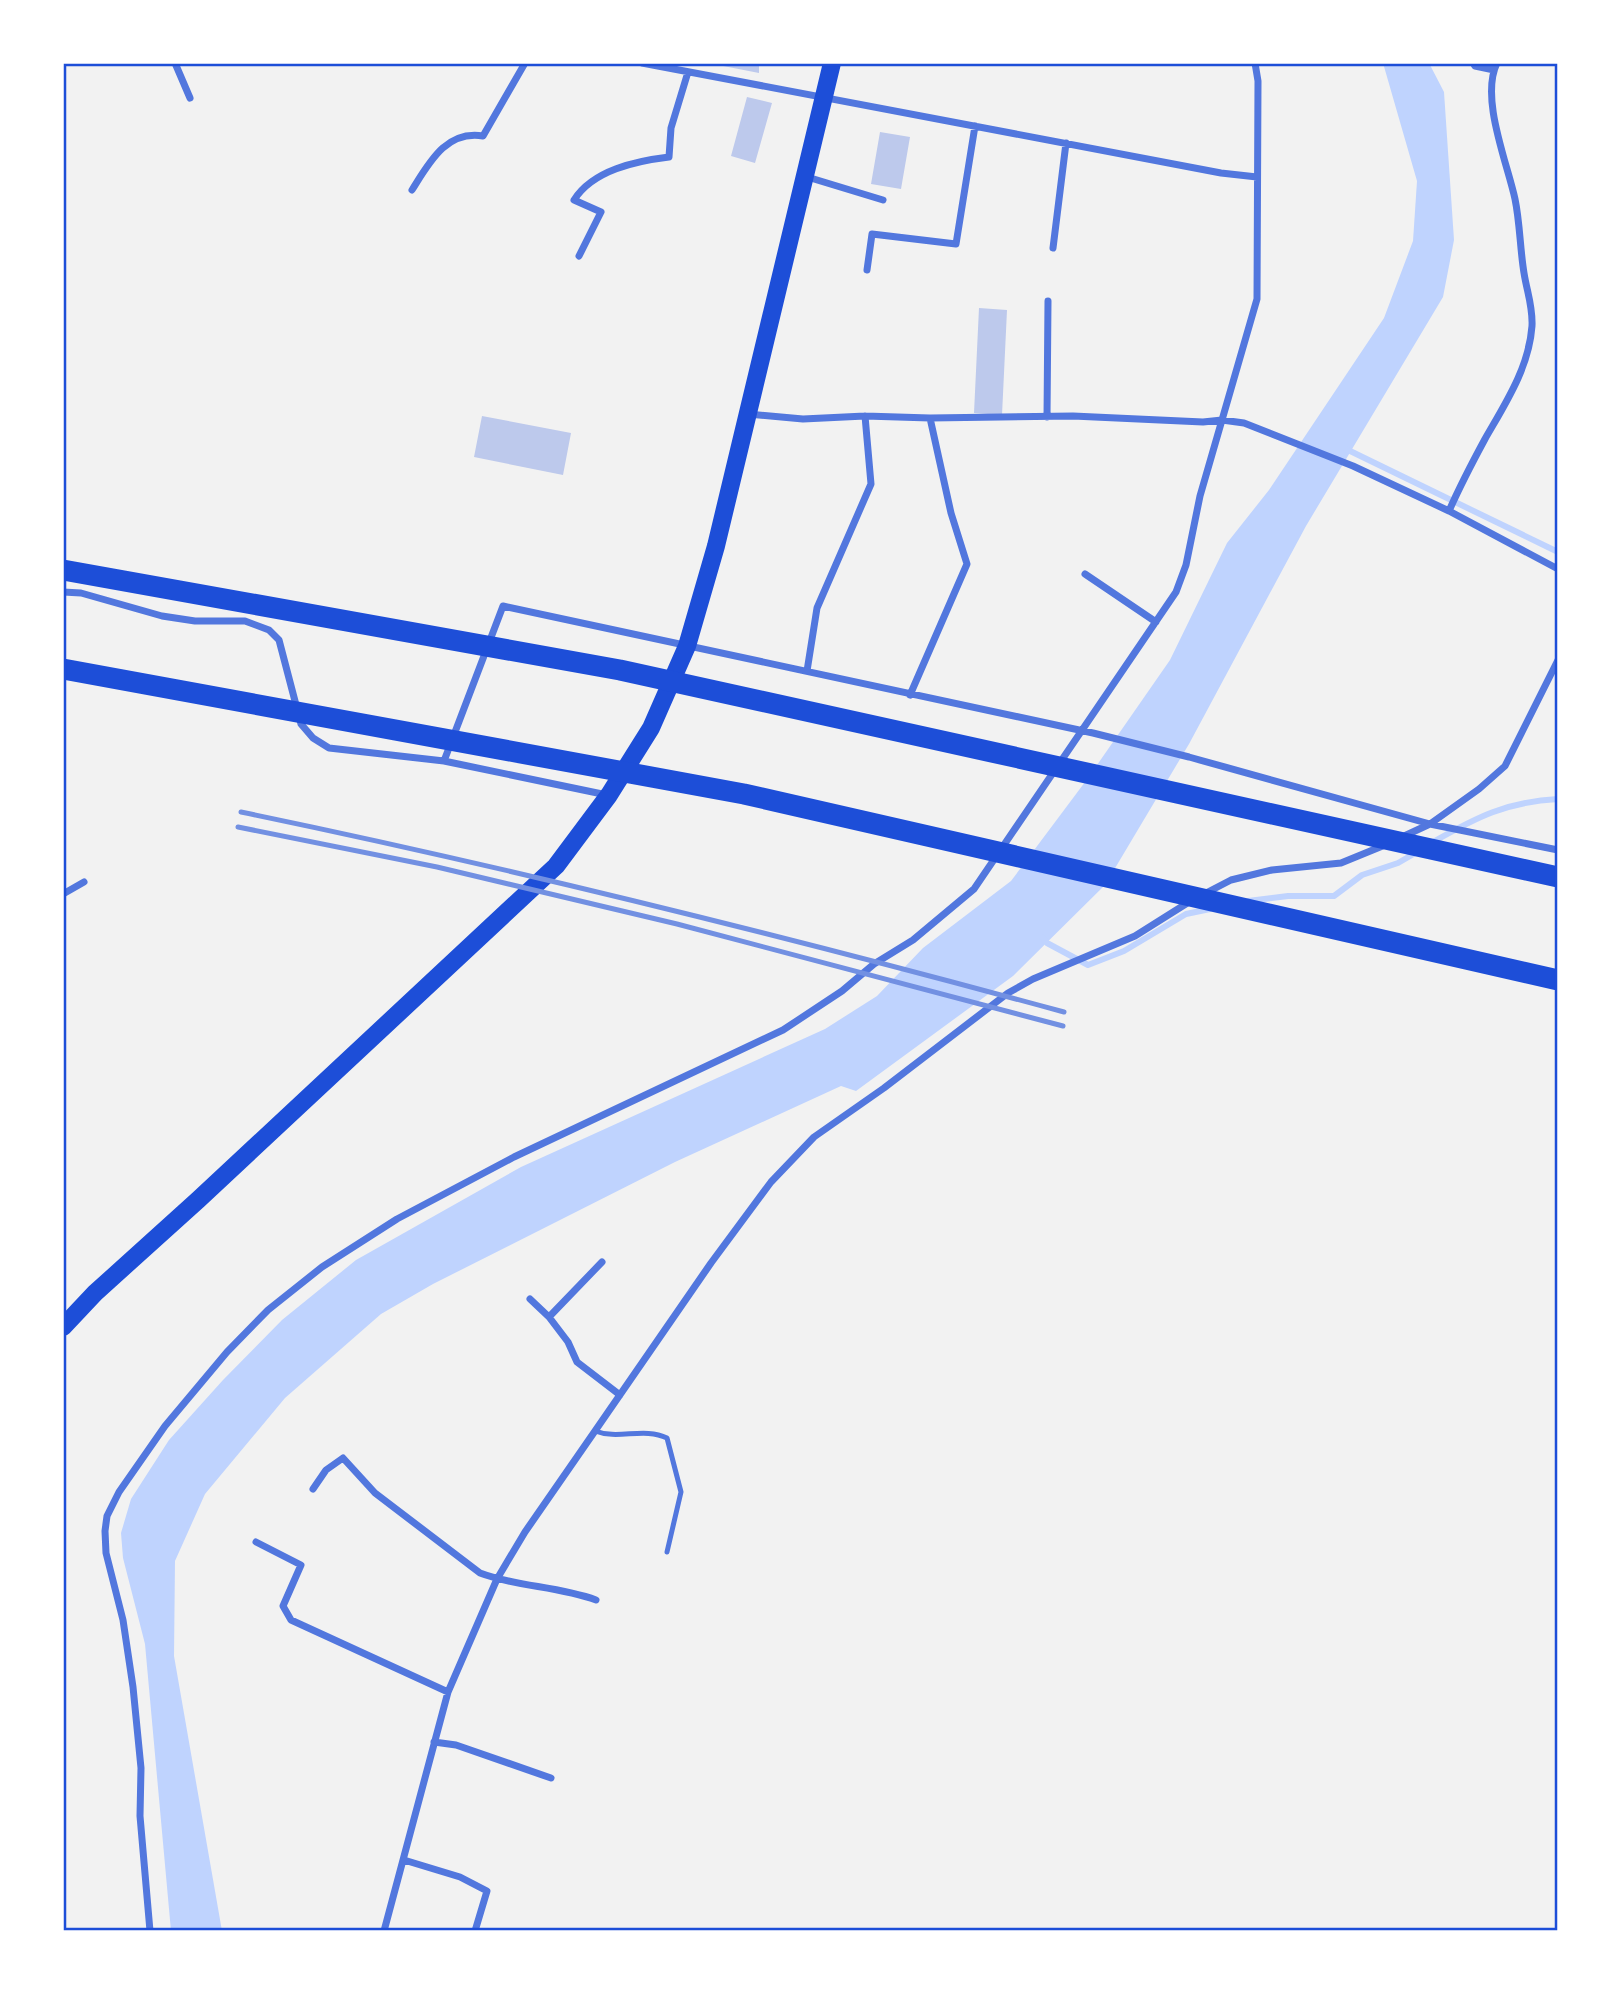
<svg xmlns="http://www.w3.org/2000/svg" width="1621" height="1994" font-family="'Varela Round',sans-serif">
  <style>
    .water { fill: #bfd3fe }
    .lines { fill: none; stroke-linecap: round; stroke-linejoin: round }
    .stream { stroke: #bfd3fe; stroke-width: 6 }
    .building { fill: #bdc9ec }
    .service { stroke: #5277de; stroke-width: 5 }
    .minor { stroke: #5277de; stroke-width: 7 }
    .primary { stroke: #1d4ed8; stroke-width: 18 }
    .motorway { stroke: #1d4ed8; stroke-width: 21 }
    .rail { stroke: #7290e2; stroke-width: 5 }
    .neatline { fill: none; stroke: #1d4ed8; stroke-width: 2.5 }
  </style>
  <rect width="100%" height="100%" fill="#f2f2f2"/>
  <!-- water -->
  <path class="water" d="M1383,63H1429L1444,92L1454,240L1443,297L1306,526L1189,744L1105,885L1013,976L856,1091L841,1086L675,1162L433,1284L381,1314L285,1398L205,1494L175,1561L174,1656L222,1931H171L145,1644L123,1558L121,1533L131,1499L169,1440L223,1380L282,1320L356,1260L521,1167L825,1029L877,996L923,948L1011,881L1088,778L1170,660L1227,543L1269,490L1384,318L1413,241L1417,181Z"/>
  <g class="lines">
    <!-- stream -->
    <path class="stream" d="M1346,449L1558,552
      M1433,842C1477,817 1506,802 1558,799
      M1248,901L1288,896H1334L1362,875L1398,863L1417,852
      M1043,938L1047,943L1088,965L1124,951L1186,914L1210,909"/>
  </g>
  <!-- building -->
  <path class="building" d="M714,63H759V73L713,64Z
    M747,97L772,103L755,163L731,156Z
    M880,132L910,137L901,189L871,184Z
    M979,308L1007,310L1002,415L974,413Z
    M482,416L571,433L563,475L474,457Z"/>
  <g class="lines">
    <!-- service -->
    <path class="service" d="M595,1431C618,1440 644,1427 667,1438L681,1492L667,1552"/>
    <!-- minor -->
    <path class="minor" d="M175,63L190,98
      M642,63L1221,173L1257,177
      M1473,63L1475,66L1494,70
      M804,176L883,200
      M412,190C429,163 446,130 483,136L525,63
      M1053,248L1066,143
      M579,256L601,212L574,200C593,170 636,161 669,157L671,128L688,72
      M867,270L872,234L956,244L975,126
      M748,414L803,419L865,416L930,418L1073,416L1203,422L1222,420L1244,423L1353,466L1449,511L1558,569
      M1047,417L1048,301
      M1449,511C1460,486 1472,463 1485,439C1505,404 1529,368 1532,326C1533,307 1527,292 1524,273C1520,249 1520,223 1515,199C1507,162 1480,98 1497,63
      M1085,574L1156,622
      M63,592L81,593L162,616L195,621H245L269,630L279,640L301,724L313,738L329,748L444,761L503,606L1093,733L1189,757L1430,824L1558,850
      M807,671L817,608L871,484L865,416
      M910,695L967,564L951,513L930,418
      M444,761L607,795
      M1402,837L1430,824L1479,789L1505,766L1558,660
      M1206,893L1231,880L1272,870L1341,863L1385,845
      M63,894L84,882
      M530,1299L549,1317L602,1262
      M549,1317L568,1342L577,1362L620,1395
      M313,1489L326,1470L343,1458L375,1493L480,1573C517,1587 558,1586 596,1600
      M256,1542L301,1565L283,1606L291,1620L448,1692
      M434,1742L456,1745L551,1778
      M404,1860L460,1877L487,1891L475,1931
      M150,1931L140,1816L141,1768L133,1687L123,1620L106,1553L105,1531L107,1516L119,1492L165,1426L227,1352L268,1310L322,1267L397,1219L514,1157L783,1030L842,991L874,964L913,940L974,889L1176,592L1186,565L1200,496L1257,299L1258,81L1255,63
      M384,1931L448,1692L497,1579L525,1532L595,1431L711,1263L771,1182L814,1137L884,1088L1008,993L1033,979L1135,936L1189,902"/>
    <!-- primary -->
    <path class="primary" d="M63,1327L95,1293L198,1200L556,866L609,795L651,728L687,646L716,546L832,63"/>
    <!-- motorway -->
    <path class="motorway" d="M63,570L620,670L1558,877
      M63,669L744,794L1558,980"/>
    <!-- rail -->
    <path class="rail" d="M241,812C517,869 792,938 1064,1012
      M238,827L437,867L677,924L1063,1026"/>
  </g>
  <!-- border -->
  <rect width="1621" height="1994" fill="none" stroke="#ffffff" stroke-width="130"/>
  <rect x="65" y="65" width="1491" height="1864" class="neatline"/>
</svg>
